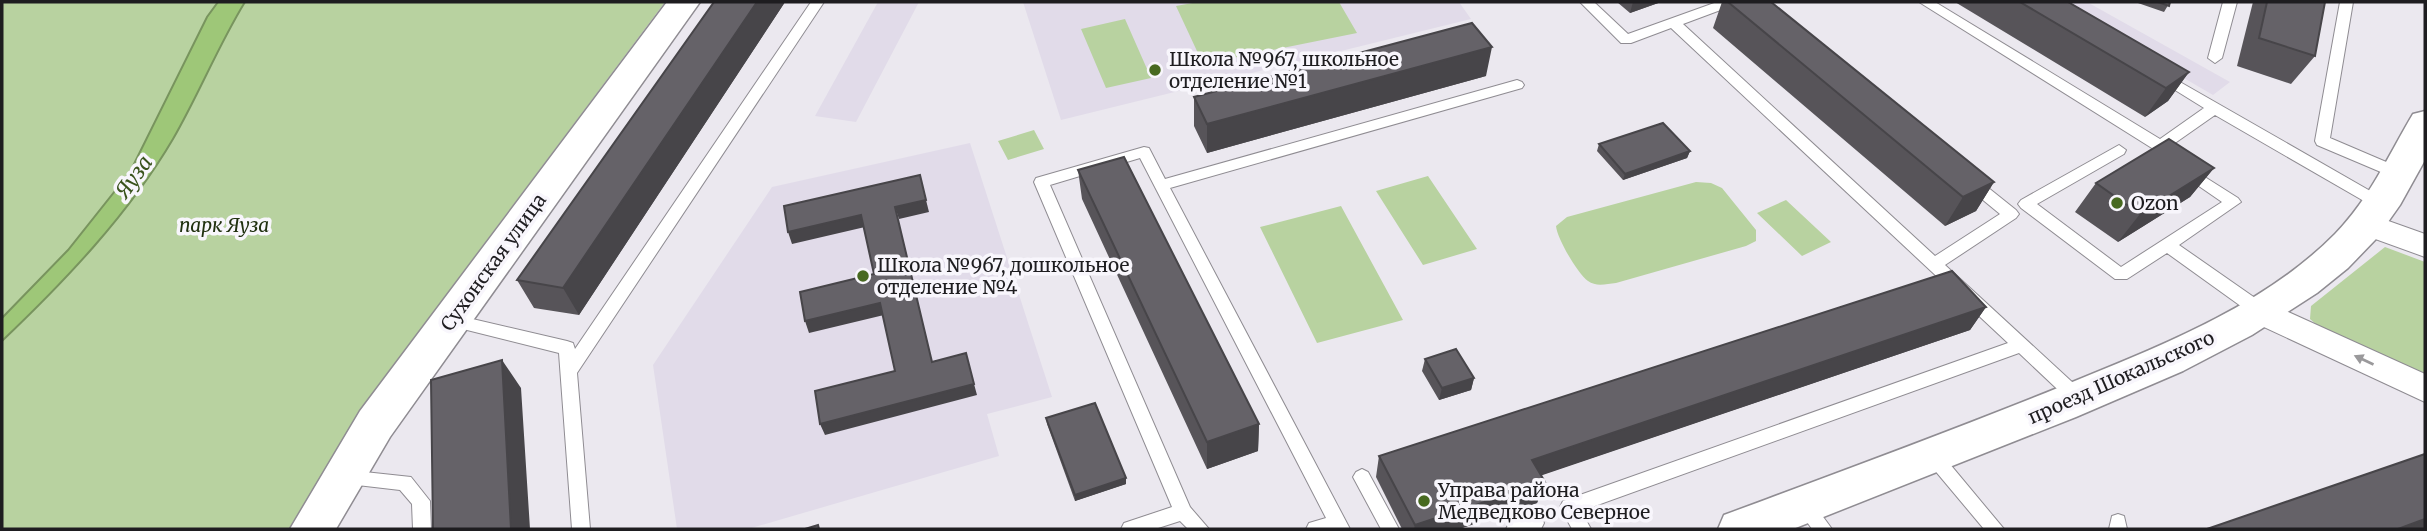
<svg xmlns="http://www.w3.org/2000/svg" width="2427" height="531" font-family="Merriweather,serif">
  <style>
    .built { fill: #e1dbe9 }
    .green { fill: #b8d2a0 }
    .water { fill: #9ec778; stroke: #78945e; stroke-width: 2 }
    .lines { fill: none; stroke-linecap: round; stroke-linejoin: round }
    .service-casing { stroke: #8f8c92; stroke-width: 2 }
    .minor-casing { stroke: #8f8c92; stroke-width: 2 }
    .tertiary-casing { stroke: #8f8c92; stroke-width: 3 }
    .service { fill: #fff; fill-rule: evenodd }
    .minor { fill: #fff; fill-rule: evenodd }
    .tertiary { fill: #fff; fill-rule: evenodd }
    .wall { fill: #575459 }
    .shaded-wall { fill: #474549 }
    .building { fill: #656268; stroke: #474549; stroke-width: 2 }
    .oneway { fill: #9a999b }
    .poi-dot { fill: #476920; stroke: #f8f6fc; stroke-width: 2.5 }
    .labels { text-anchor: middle; stroke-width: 7; stroke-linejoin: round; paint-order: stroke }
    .poi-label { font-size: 19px; fill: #1e1d20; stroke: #f8f6fc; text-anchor: start }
    .park-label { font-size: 19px; font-style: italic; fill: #213110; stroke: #f8f6fc }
    .street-label { font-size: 19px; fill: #1e1d20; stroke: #f8f6fc }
    .water-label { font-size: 21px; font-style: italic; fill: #39531c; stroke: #f8f6fc }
  </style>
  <rect width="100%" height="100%" fill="#ebe8ef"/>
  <!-- built -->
  <path class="built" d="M878,2H919L856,122L815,116Z
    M1023,2H1459L1471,19L1061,120Z
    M2053,2H2087L2230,82L2213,95Z
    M970,143L1052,397L987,414L999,456L748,529H677L653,365L772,187Z"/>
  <!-- green -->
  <path class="green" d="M2,2H665L443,299L354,425L292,529H2Z
    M1198,2H1339L1357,33L1203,64L1176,6Z
    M1125,19L1151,78L1106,88L1081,29Z
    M1034,130L1044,149L1008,160L998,141Z
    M1428,176L1477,249L1423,265L1376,191Z
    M1696,182L1711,183L1722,188L1756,230V241L1746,246L1616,283C1606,284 1596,287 1588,281C1577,273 1557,238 1556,226L1567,217Z
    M1786,200L1831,242L1802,256L1757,213Z
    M1341,206L1403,320L1317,343L1260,227Z
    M2385,247L2425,262V378L2324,331L2310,319L2311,306Z"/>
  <!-- water -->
  <path class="water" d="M218,2H245C218,46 199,94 173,139C129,214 64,282 2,341V318L68,250L130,172L207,17Z"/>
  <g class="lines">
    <defs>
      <path id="service" d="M811,2H824L577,373L590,529H572L559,353L451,326L445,325L443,320L445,315L451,314L567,341L573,343L575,349Z
        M1580,2H1594L1628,34L1717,2H1735L1734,5L1683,24L1935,256L2000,214L1966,186L1964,182L1966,178H1976L2016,210L2019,214L2016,218L1945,265L2084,393L2087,398L2084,403L2078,405L2072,403L2019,353L1581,511L1591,529H1572L1560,507L1563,501L2008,343L1671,28L1631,43H1621Z
        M1919,2H1935L2160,139L2204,108L2154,77L2156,74H2166L2386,200L2389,204L2381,210L2376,208L2215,115L2165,150H2155Z
        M2223,2H2237L2222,58L2215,63L2208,58Z
        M2340,2H2353L2330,138L2405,170L2407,174L2405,178H2395L2317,145L2315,141Z
        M1517,80L1522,82L1524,85L1522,88L1170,188L1350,529H1306L1309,523L1326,518L1140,158L1050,185L1190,507L1209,529H1188L1180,521L1155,529H1121L1124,523L1172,507L1034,182L1036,178L1144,147L1149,148L1165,179Z
        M2119,145L2126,150L2124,154L2037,204L2121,267L2222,202L2177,171L2184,166L2189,167L2238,198L2241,202L2179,245L2268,307L2270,312L2268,317H2256L2167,253L2127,279H2115L2021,208L2018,204L2021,200Z
        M1933,448L1939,451L2004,529H1984L1927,461L1924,456L1927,451Z
        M1362,469L1368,472L1399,529H1381L1353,477L1356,472Z
        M346,470L411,477L430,501L431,529H413L412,504L400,490L340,483L337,478L340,473Z
        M1804,497L1810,499L1832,529H1812L1795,505L1798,499Z
        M2118,514L2124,516L2127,529H2109L2112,516Z
        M1535,515L1541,517L1544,523L1541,529H1506L1509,523Z"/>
      <path id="minor" d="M2366,213L2425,234V257L2356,232L2352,224L2356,216Z
        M2262,300L2425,374V402L2251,321L2247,312L2251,303Z"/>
      <path id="tertiary" d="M667,2H700L390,437L336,529H290L360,411Z
        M2425,111V160L2400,205L2376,239L2348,268L2317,293L2252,335L2183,371L2076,417L1793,529H1718L1724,515C1837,473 1949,432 2060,387C2155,348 2262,308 2335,234C2370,198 2388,156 2413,114Z"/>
    </defs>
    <!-- service casing -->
    <use href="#service" class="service-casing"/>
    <!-- minor casing -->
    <use href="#minor" class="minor-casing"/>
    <!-- tertiary casing -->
    <use href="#tertiary" class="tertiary-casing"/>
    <!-- service -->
    <use href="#service" class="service"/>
    <!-- minor -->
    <use href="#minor" class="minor"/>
    <!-- tertiary -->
    <use href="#tertiary" class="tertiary"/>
  </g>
  <!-- wall -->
  <path class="wall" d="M714,2H785L579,315L534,308L517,280Z
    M1617,2H1661L1630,13Z
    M1722,2H1771L1994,182L1976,211L1945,226L1713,28Z
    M1955,2H2068L2189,72L2168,101L2145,117Z
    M2135,2H2170L2164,12Z
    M2253,2H2325L2315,56L2291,84L2237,66Z
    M1486,76L1207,153L1194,126V97Z
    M1599,144L1690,151L1687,158L1623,180L1597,151Z
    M2214,168L2190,197L2118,242L2075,212L2096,183Z
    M1078,170L1259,424L1258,451L1207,469L1082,199Z
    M1986,307L1970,330L1541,475L1545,482L1537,503L1459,529H1402L1376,477L1379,456Z
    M1425,359L1474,378L1471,390L1439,400L1422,371Z
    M1046,418L1126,478V484L1075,501L1047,424Z"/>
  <!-- shaded-wall -->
  <path class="shaded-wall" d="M757,2H785L579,315L563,288Z
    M1633,2H1661L1630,13Z
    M1492,47L1486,76L1207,153V124Z
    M2189,72L2168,101L2145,117L2166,88Z
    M1690,151L1687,158L1623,180L1625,174Z
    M2214,168L2190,197L2118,242L2140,214Z
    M1994,182L1976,211L1945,226L1963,197Z
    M926,200L929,212L899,219L895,207Z
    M861,215L865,227L792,244L788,232Z
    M880,303L884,315L809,333L805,321Z
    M1986,307L1970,330L1525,481L1532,460Z
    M502,360L521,388L530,529H511Z
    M1474,378L1471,390L1439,400L1442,388Z
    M974,384L977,395L825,435L820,424Z
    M1259,424L1258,451L1207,469V442Z
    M1126,478V484L1075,501V495Z
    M1545,482L1537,503L1459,529H1414L1415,525Z
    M2425,519V529H2398Z"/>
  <!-- building -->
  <path class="building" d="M714,2H757L563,288L517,280Z
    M1728,2H1771L1994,182L1963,197Z
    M2020,2H2068L2189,72L2166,88Z
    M2158,2H2170L2169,6Z
    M2267,2H2325L2315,56L2259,38Z
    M1472,23L1492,47L1207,124L1194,97Z
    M1663,123L1690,151L1625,174L1599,144Z
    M2169,139L2214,168L2140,214L2096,183Z
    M1124,157L1259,424L1207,442L1078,170Z
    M920,175L926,200L895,207L932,362L966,353L974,384L820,424L815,391L895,371L880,303L805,321L800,292L874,274L861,215L788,232L784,206Z
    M1952,271L1986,307L1532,460L1545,482L1415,525L1379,456Z
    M1456,349L1474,378L1442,388L1425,359Z
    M502,360L511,529H433L431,380Z
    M1095,403L1126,478L1075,495L1046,418Z
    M2425,454V519L2398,529H2207Z
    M818,525L819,529H805Z"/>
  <!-- one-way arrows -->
  <defs><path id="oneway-solid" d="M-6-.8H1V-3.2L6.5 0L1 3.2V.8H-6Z" transform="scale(1.75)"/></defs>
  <use class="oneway" href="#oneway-solid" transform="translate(2364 360) rotate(-155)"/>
  <!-- markers -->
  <g class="poi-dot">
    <circle cx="1155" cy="70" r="7"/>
    <circle cx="2117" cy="203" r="7"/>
    <circle cx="863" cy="276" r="7"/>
    <circle cx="1424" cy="501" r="7"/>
  </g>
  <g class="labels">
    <!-- poi labels -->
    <g class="poi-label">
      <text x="1169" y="66">Школа №967, школьное<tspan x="1169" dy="22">отделение №1</tspan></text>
      <text x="2131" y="210">Ozon</text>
      <text x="877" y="272">Школа №967, дошкольное<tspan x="877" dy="22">отделение №4</tspan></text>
      <text x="1438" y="497">Управа района<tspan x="1438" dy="22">Медведково Северное</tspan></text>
    </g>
    <!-- park labels -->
    <g class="park-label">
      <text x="224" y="232">парк Яуза</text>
    </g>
    <!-- street labels -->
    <g class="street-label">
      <text transform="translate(493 262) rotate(-54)" y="7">Сухонская улица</text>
      <text transform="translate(2121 377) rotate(-24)" y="7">проезд Шокальского</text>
    </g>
    <!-- water labels -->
    <g class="water-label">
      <text transform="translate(134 177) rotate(-54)" y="7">Яуза</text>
    </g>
  </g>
  <!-- border -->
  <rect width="2427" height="531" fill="none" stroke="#1e1d20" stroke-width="7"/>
</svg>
